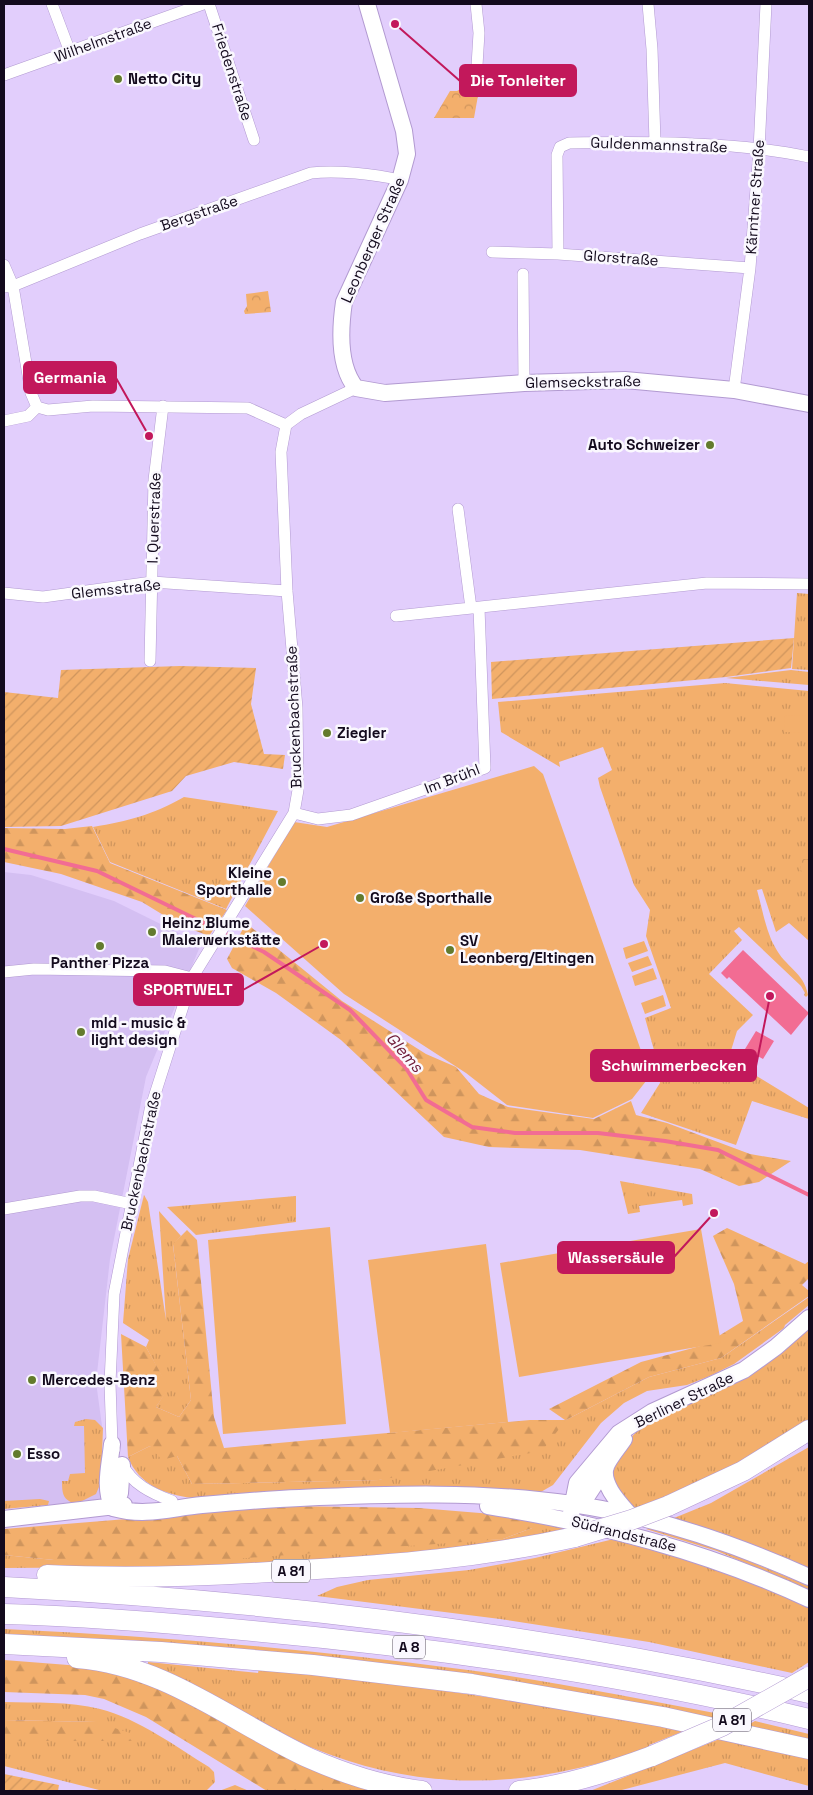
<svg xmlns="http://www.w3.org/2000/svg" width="813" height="1795" font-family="'Space Grotesk',sans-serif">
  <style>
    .built { fill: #d4bff2 }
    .grass { fill: url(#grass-tufts) }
    .forest { fill: url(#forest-firs) }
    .park { fill: url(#park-crowns) }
    .garden { fill: url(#garden-furrows) }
    .pitch { fill: #f3af6c }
    .water { fill: #f26c93 }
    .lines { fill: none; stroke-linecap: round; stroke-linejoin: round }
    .stream { stroke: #f26c93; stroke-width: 4 }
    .street-casing { stroke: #b29ad1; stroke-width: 12 }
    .secondary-casing { stroke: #b29ad1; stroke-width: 18 }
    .highway-casing { stroke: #b29ad1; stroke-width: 21 }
    .street { stroke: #fff; stroke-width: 11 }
    .secondary { stroke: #fff; stroke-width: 16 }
    .highway { stroke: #fff; stroke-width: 20 }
    .highway-bridge-casing { stroke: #b29ad1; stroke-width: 21; stroke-linecap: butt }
    .highway-bridge { stroke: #fff; stroke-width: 20 }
    .poi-dot { fill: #637b2d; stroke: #faf8fe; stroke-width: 2 }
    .labels { text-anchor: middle; stroke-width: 5; stroke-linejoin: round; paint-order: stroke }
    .shield { fill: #faf8fe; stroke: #585160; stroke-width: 1 }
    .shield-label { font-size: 14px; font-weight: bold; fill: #130a1d }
    .street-label { font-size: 15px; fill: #130a1d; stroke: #faf8fe }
    .poi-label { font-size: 15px; font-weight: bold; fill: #130a1d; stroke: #faf8fe; text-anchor: start }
    .water-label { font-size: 16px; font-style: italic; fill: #701c39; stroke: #faf8fe }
    .leader { fill: none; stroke: #c2185b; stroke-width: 2 }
    .callout-dot { fill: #c2185b; stroke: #faf8fe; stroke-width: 2 }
    .callout { fill: #c2185b; stroke: #c2185b; stroke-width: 2 }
    .callout-label { font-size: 16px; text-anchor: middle; font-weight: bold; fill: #fff }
  </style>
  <defs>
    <pattern id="grass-tufts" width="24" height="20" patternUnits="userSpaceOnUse" patternTransform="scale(1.25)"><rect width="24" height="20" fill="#f3af6c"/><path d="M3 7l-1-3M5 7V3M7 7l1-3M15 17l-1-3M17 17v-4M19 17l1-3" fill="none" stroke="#cf955d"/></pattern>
    <pattern id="forest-firs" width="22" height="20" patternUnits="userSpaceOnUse" patternTransform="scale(1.25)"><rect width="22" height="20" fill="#f3af6c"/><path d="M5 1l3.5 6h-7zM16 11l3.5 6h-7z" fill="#cf955d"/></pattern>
    <pattern id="park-crowns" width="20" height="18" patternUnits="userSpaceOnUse" patternTransform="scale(1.25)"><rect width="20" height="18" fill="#f3af6c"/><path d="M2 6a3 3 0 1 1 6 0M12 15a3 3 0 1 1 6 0" fill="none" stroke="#cf955d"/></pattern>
    <pattern id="garden-furrows" width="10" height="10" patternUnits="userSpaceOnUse" patternTransform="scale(1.25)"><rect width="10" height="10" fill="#f3af6c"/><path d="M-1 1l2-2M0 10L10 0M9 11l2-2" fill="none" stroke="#cf955d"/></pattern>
  </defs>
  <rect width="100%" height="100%" fill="#e2cefc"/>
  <!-- built -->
  <path class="built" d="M4,872L31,875L114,901L201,944L146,1077L110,1259L96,1382L102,1426V1501L4,1508Z"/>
  <!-- grass -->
  <path class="grass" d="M797,593L809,594V670L792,669Z
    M791,670L809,672V685L726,678Z
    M725,683L809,691V941L789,923L776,932L762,889L757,890C762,908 766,931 775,947C785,967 804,972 808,995L806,997L804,995L805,993L801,986L739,927L734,931L742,940L709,974L753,1015L737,1031L729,1057L735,1059L737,1064L809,1108V1119L752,1101L736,1145L641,1113L660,1083L659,1068L645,1018L671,1008L646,936L650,910L634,885L600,787L598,778L612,770L603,747L559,762L560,767L501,732L498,702Z
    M184,797L278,811L226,909L110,862L93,827C129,821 152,815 184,797Z
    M620,1181L692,1194L693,1204L683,1206L682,1200L639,1206L640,1212L628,1214Z
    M144,1195L148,1202L166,1320L159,1211L181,1236L173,1245L191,1400L179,1417L156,1407L168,1388L146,1347L149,1340L123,1323L128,1259Z
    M296,1196V1222L196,1235L167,1207Z
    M809,1297V1305L785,1325L784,1328L734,1364L710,1376L687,1385L647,1391L624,1403L601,1423L553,1485L539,1493L393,1487L192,1498C164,1494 139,1485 128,1457L150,1446L177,1456L192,1484L379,1480L566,1420L649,1377L721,1358Z
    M809,1329V1423L742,1465L634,1511L618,1494L611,1469L627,1441L645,1424Z
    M86,1419L95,1420L103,1428L101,1482L96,1494L76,1504C63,1500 62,1494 62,1481H68L70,1474L85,1473L84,1426H74L75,1422Z
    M809,1447V1569L722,1533L674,1518L711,1503Z
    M40,1499L49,1501L48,1505L4,1509V1501Z
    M653,1527L718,1548L809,1586V1590L717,1551L646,1529Z
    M532,1528H577L484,1549L294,1566L4,1568V1555L54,1560L503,1539Z
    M618,1538L663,1548L809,1605V1662L792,1673L649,1642L500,1619L317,1596L337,1587L368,1580L469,1570L535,1558Z
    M4,1629C156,1636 308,1649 460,1669C547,1680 634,1698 720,1714L712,1718L4,1635Z
    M148,1662L258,1673L259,1669C402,1683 543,1703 684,1731L649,1745V1748C531,1788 427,1795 310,1747C255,1721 205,1687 148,1664Z
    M4,1702C35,1703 69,1701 100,1709C139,1719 175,1746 209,1767L214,1772L215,1782L206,1791H103L4,1766V1740L96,1722L4,1720Z
    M755,1721L809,1734V1740L746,1726Z
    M722,1738L809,1758V1786L725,1763L618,1791H590Z
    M235,1785L249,1791H219Z"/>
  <!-- forest -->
  <path class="forest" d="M92,826L110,863L227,910L209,936L178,924L142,902L61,874L4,862V828L65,829Z
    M246,923L342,1001L426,1054L456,1067L479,1094L508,1107L594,1119L631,1101L636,1115L667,1123L750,1154L791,1161L759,1182L739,1186L700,1169L580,1150L489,1147L444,1137L341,1040L276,993L232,968L227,959Z
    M727,1228L805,1264L809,1261V1278L802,1285L809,1291V1296L721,1358L649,1377L566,1420L542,1451L379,1480L192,1484L177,1456L162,1460L150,1446L128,1457L121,1334L146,1347L169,1388L156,1407L179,1417L191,1400L173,1244L187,1230L197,1240L214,1417L224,1448L530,1420H565L549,1409L641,1362L704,1345L743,1321L734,1284L713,1236Z
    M286,1506L419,1508L492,1514L577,1528H532L503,1539L207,1561L54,1560L4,1555V1529Z
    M4,1660L94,1667L146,1682L376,1791H267L146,1717L104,1699L85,1695L4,1692Z
    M4,1720L96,1722L155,1741H4Z"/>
  <!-- park -->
  <path class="park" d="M465,86L479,90L474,118H434L450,91H457Z
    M268,291L271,312L245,314L244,311L247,306L246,294Z
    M802,859H809V875L800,870Z"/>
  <!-- garden -->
  <path class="garden" d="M794,638L791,668L726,677L492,699L491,662Z
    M180,666L256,668L251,704L264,754L285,755L283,769L234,762L186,776L172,791L61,826L4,827V692L58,698L61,670Z
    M4,1774L59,1785L58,1791H4Z"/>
  <!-- pitch -->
  <path class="pitch" d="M785,715L809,716V733L784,732Z
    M534,766L543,774L650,1076L632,1099L593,1118L507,1105L466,1073L344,994L245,906L294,822L327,827Z
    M644,941L648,951L626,959L623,948Z
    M648,956L652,965L632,972L628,963Z
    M653,968L657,979L635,986L632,976Z
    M663,995L666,1006L645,1014L641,1003Z
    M330,1227L346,1424L223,1434L208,1240Z
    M701,1229L721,1343L519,1377L500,1263Z
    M486,1244L508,1422L390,1433L368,1260Z"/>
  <!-- water -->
  <path class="water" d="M743,950L809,1013L791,1035L729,977L727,979L721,973Z
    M756,1031L774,1041L763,1059L745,1049Z"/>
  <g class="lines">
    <!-- stream -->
    <path class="stream" d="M4,849L97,871L264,952L350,1010L406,1068L426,1100L472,1127L515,1133H598L665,1141L718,1150L809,1195"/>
    <defs>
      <path id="street" d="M52,4L70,52
        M209,4L254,140
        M648,4L652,49L655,142
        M4,75L203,4
        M476,82L479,33L476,4
        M492,252L558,254L750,268
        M558,254L557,155L560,147L569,143C645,142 735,141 809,157
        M4,265L13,286L31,393L37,407
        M523,274L524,383
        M4,287L13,286L140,234L311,173C337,170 374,174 400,180
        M734,390L750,268L759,150L766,4
        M37,407L48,410L93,406L248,408L286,425
        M4,421L28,416L37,407
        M458,509L471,608
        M4,593L43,597L152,582L287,591
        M396,616L707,583L809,584
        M150,661L154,480L163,406
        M294,813L318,819L351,815L485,768L479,608
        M4,972L34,969L165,971L192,978
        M4,1209L80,1196H94L132,1204
        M114,1450L112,1444L110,1383L114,1294L150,1110L192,978L294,813L298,790L297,708L287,591L281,452L286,425L301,414L356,388
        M122,1464C132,1484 151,1493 172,1501"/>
      <path id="secondary" d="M367,4L404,131L407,154L400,180L344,302C340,329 338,366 356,388L385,393L524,383L625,380L734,390L809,404
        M624,1439C618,1448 610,1457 606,1466C600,1483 619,1503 629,1514
        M112,1444C110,1465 103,1488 113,1508
        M572,1504L587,1496L606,1467
        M488,1506C600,1524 706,1551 809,1599
        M113,1508C146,1517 170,1508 202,1505C235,1502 268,1499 300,1498C391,1494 482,1491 572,1504C654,1516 733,1543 809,1577
        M113,1508L120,1493L122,1465
        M571,1513L577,1483L619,1433L652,1412L744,1370L776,1347L809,1318
        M4,1519L124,1505"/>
      <path id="highway" d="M668,1506L743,1471L809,1430
        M47,1575C133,1579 216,1576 301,1570C393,1565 485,1557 575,1537
        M4,1587C275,1601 544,1634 809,1693
        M4,1614C87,1616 170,1623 253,1631C440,1648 626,1675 809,1719
        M4,1644L161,1652L313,1665L472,1684L663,1717L809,1749
        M77,1658C165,1665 232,1722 309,1758C345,1774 383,1786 422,1791
        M519,1791C565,1786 609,1772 652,1756"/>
    </defs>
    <!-- street casing -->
    <use href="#street" class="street-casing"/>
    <!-- secondary casing -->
    <use href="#secondary" class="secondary-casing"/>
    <!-- highway casing -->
    <use href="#highway" class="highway-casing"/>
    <!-- street -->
    <use href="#street" class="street"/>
    <!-- secondary -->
    <use href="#secondary" class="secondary"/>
    <!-- highway -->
    <use href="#highway" class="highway"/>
    <defs>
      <path id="highway-bridge" d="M575,1537L631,1520L668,1506
        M652,1756L722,1726L809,1677"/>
    </defs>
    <!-- highway-bridge casing -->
    <use href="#highway-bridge" class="highway-bridge-casing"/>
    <!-- highway-bridge -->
    <use href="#highway-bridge" class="highway-bridge"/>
  </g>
  <!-- markers -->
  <g class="poi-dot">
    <circle cx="118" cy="79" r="5"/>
    <circle cx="710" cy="445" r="5"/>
    <circle cx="327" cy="733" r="5"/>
    <circle cx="282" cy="882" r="5"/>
    <circle cx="360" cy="898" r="5"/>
    <circle cx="152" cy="932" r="5"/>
    <circle cx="100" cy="946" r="5"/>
    <circle cx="450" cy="950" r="5"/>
    <circle cx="81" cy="1032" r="5"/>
    <circle cx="32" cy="1380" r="5"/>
    <circle cx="17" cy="1454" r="5"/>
  </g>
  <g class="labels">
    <!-- shield labels -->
    <g class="shield">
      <rect x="272" y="1559.5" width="38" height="23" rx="4"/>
      <rect x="393" y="1635.5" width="32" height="23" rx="4"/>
      <rect x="713" y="1708.5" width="38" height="23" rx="4"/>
    </g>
    <g class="shield-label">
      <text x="291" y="1576">A 81</text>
      <text x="409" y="1652">A 8</text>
      <text x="732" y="1725">A 81</text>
    </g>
    <!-- street labels -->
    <g class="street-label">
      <text transform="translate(103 40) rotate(-20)" y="5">Wilhelmstraße</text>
      <text transform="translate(232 72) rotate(72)" y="5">Friedenstraße</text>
      <text transform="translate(659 145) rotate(2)" y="5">Guldenmannstraße</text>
      <text transform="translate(755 197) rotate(-86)" y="5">Kärntner Straße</text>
      <text transform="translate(199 213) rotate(-19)" y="5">Bergstraße</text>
      <text transform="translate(373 240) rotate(-66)" y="5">Leonberger Straße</text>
      <text transform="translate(621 258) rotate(4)" y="5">Glorstraße</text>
      <text transform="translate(583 382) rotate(-1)" y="5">Glemseckstraße</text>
      <text transform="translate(154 518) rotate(-88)" y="5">I. Querstraße</text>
      <text transform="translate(116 589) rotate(-6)" y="5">Glemsstraße</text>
      <text transform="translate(294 717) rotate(-92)" y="5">Bruckenbachstraße</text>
      <text transform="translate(452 779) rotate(-21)" y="5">Im Brühl</text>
      <text transform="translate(141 1161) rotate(-78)" y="5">Bruckenbachstraße</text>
      <text transform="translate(684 1400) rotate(-26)" y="5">Berliner Straße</text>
      <text transform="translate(624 1534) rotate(14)" y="5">Südrandstraße</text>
    </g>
    <!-- poi labels -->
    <g class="poi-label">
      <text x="128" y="84">Netto City</text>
      <text x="700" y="450" text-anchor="end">Auto Schweizer</text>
      <text x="337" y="738">Ziegler</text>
      <text x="272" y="878" text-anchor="end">Kleine<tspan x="272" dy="17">Sporthalle</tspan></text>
      <text x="370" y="903">Große Sporthalle</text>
      <text x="162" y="928">Heinz Blume<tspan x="162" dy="17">Malerwerkstätte</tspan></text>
      <text x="460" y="946">SV<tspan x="460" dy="17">Leonberg/Eltingen</tspan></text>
      <text x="100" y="968" text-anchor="middle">Panther Pizza</text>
      <text x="91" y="1028">mld - music &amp;<tspan x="91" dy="17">light design</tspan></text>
      <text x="42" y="1385">Mercedes-Benz</text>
      <text x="27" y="1459">Esso</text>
    </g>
    <!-- water labels -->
    <g class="water-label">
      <text transform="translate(405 1052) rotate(49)" y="6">Glems</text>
    </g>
  </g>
  <!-- callouts -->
  <path class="leader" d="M395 24L460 81M149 436L116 378M324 944L243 990M770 996L756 1066M714 1213L674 1257"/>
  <g class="callout-dot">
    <circle cx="395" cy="24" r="5"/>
    <circle cx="149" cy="436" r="5"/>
    <circle cx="324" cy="944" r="5"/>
    <circle cx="770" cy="996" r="5"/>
    <circle cx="714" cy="1213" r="5"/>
  </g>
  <g class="callout">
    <rect x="460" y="65" width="116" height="31" rx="5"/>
    <rect x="24" y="362" width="92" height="31" rx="5"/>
    <rect x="134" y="974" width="109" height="31" rx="5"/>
    <rect x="591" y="1050" width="165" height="31" rx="5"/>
    <rect x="558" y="1242" width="116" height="31" rx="5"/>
  </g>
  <g class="callout-label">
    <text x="518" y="86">Die Tonleiter</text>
    <text x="70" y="383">Germania</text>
    <text x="188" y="995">SPORTWELT</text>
    <text x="674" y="1071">Schwimmerbecken</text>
    <text x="616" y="1263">Wassersäule</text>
  </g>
  <!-- border -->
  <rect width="813" height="1795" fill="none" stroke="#130a1d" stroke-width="10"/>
</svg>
